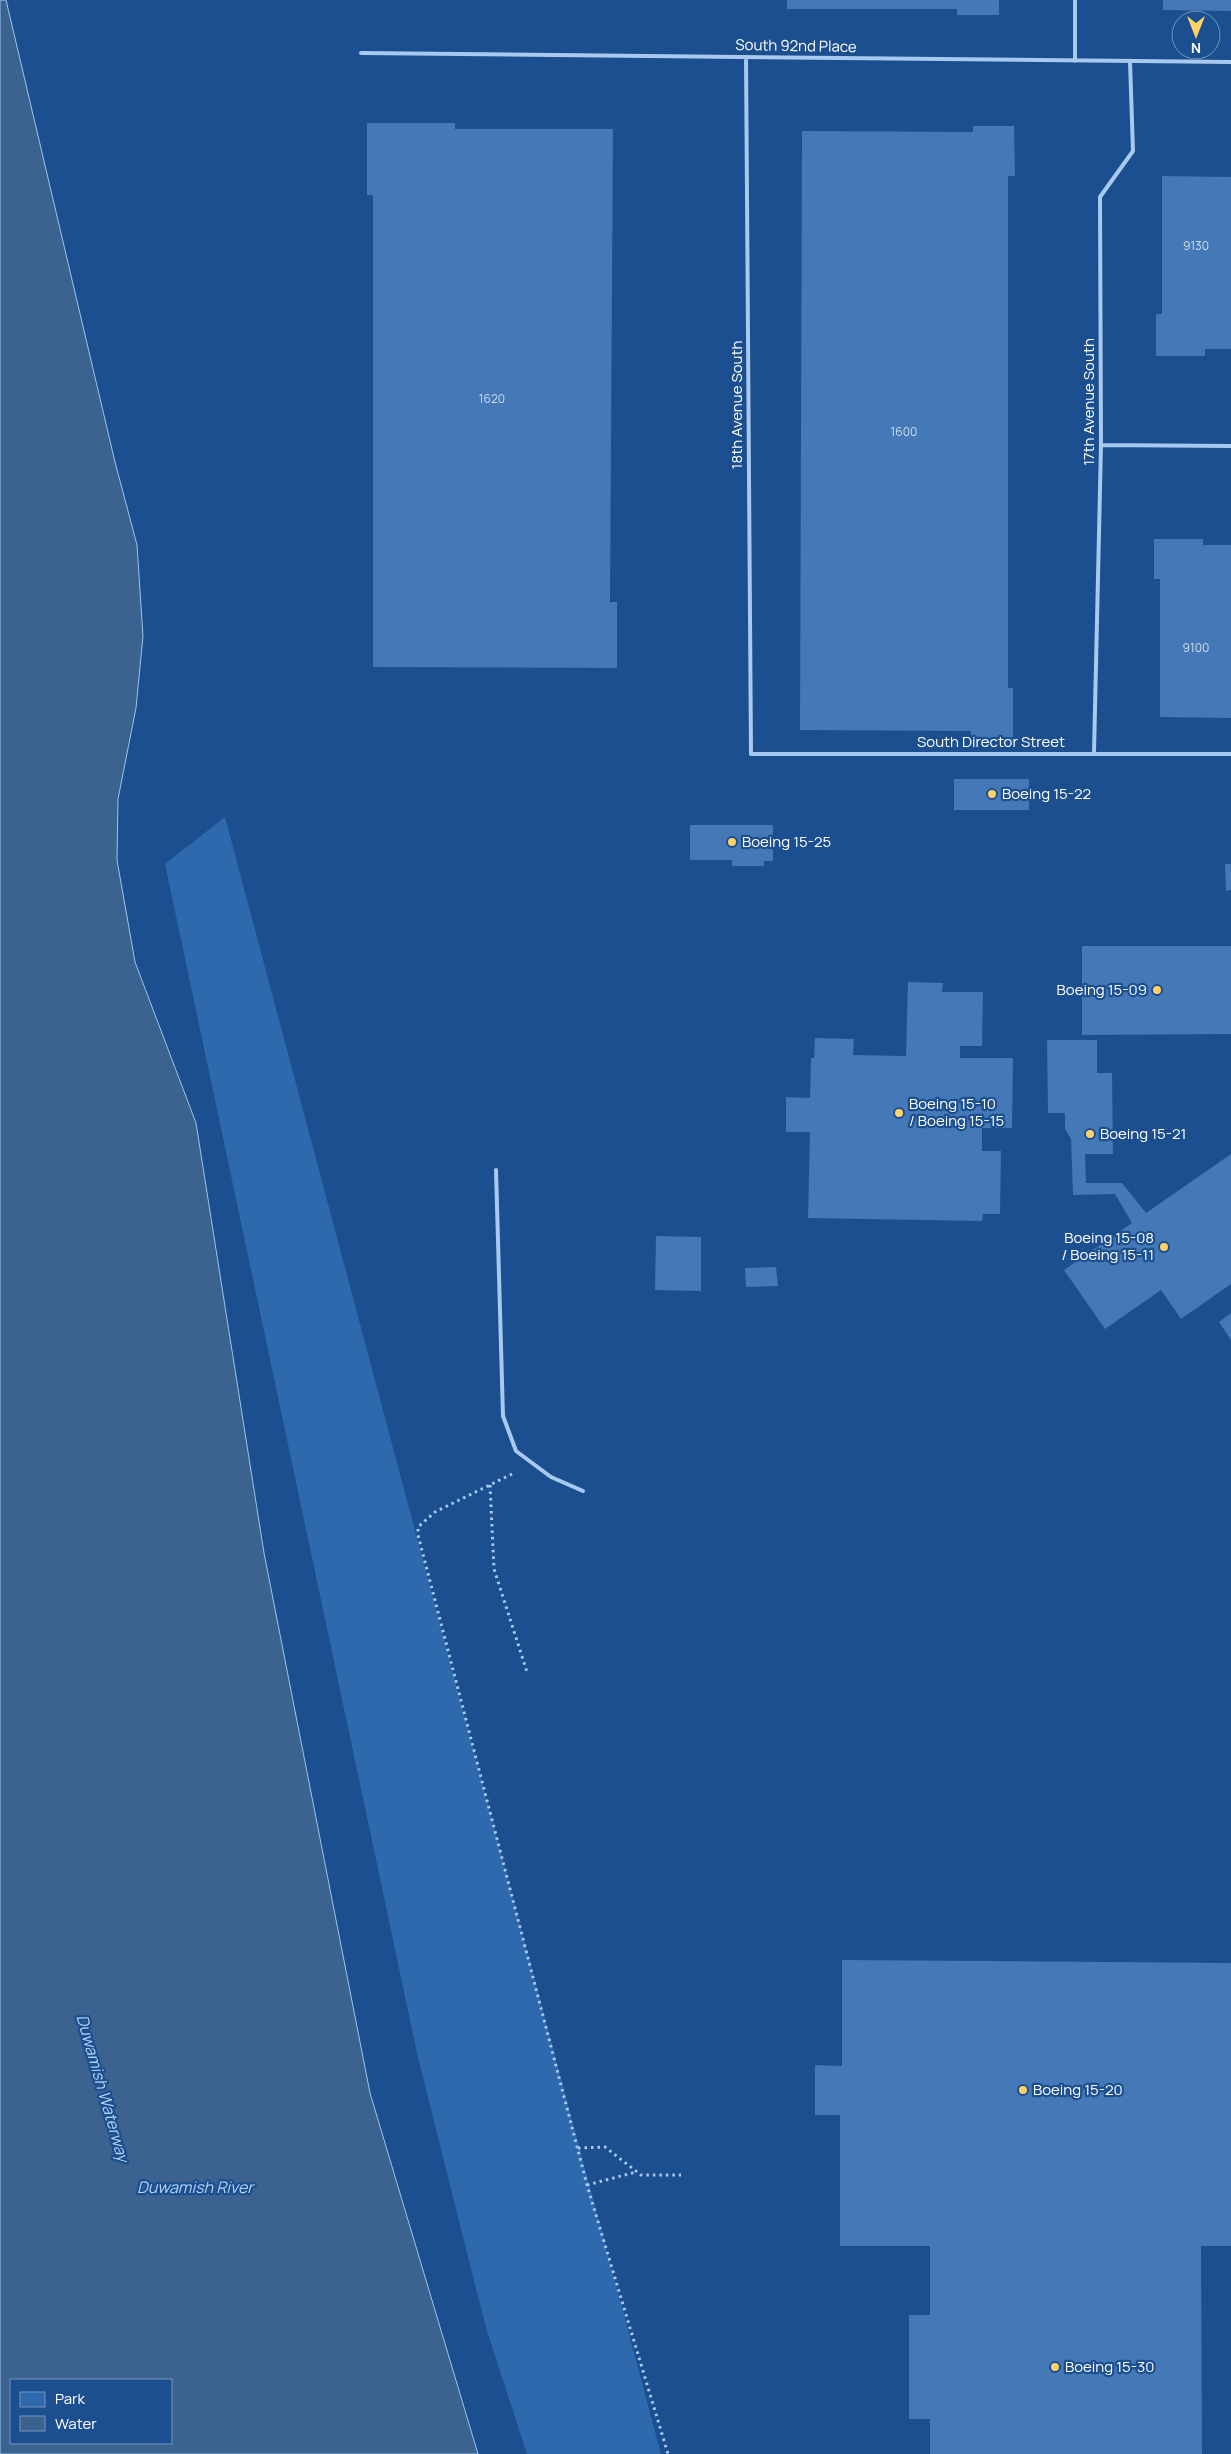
<svg xmlns="http://www.w3.org/2000/svg" width="1231" height="2454" font-family="Manrope,sans-serif">
  <style>
    .green { fill: #2e69ad }
    .water { fill: #3c6290; stroke: #9cc4f0; fill-rule: evenodd }
    .building { fill: #4478b7 }
    .lines { fill: none; stroke-linecap: round; stroke-linejoin: round }
    .path { stroke: #a9c9ee; stroke-width: 3; stroke-dasharray: 2.5 4; stroke-linecap: butt }
    .lane { stroke: #a9c9ee; stroke-width: 4 }
    .poi-dot { fill: #ffd166; stroke: #1b4f8f; stroke-width: 2 }
    .labels { text-anchor: middle; stroke-width: 4.5; stroke-linejoin: round; paint-order: stroke }
    .number-label { font-size: 12px; fill: #d0dded }
    .street-label { font-size: 15px; fill: #fff; stroke: #1b4f8f }
    .poi-label { font-size: 15px; fill: #fff; stroke: #1b4f8f; text-anchor: start }
    .water-label { font-size: 16px; font-style: italic; fill: #b5d3f5; stroke: #1b4f8f }
  </style>
  <rect width="100%" height="100%" fill="#1b4f8f"/>
  <!-- green -->
  <path class="green" d="M225,817L661,2454H527L486,2328L417,2053L165,864Z"/>
  <!-- water -->
  <path class="water" d="M0,0H6L115,462L137,545L143,636L136,708L118,799L117,860L135,962L196,1123L264,1553L370,2093L478,2454H0ZM11,2380H171V2443H11Z"/>
  <!-- building -->
  <path class="building" d="M787,0H999V15H957V9H787Z
    M1163,0H1231V11L1163,10Z
    M367,123H455V129H613L610,602H617V668L373,667V195H367Z
    M973,126H1014L1015,176H1008V688H1013V738H971V731L800,730L802,131L973,132Z
    M1162,176L1231,177V349H1205V356H1156V314H1162Z
    M1154,539H1203V545H1231V718L1160,717V579H1154Z
    M954,779H1029V810H954Z
    M690,825H773V861H764V866H732V860H690Z
    M1225,864H1231V890L1226,891Z
    M1082,946H1231V1034L1082,1035Z
    M908,982L943,983L942,992H983L982,1046H960V1058H1013L1012,1128H982V1151H1001L1000,1214H983L982,1221L808,1218L810,1132H786V1097L810,1098L811,1058H814L815,1038L854,1039L853,1055L906,1056Z
    M1047,1040H1097V1073H1112L1113,1154H1085L1086,1183H1122L1146,1213L1231,1154V1284L1181,1319L1161,1290L1105,1329L1064,1270L1132,1223L1115,1194L1073,1195L1071,1139L1065,1129V1113H1048Z
    M656,1236L701,1237V1291L655,1290Z
    M776,1267L778,1286L746,1287L745,1268Z
    M1231,1313V1340L1219,1322Z
    M842,1960L1231,1963V2246H1201L1202,2454H930V2419H909V2315H930V2246H840V2115H815V2065L842,2066Z"/>
  <g class="lines">
    <!-- path -->
    <path class="path" d="M512,1474L435,1512L418,1527V1535L587,2185L668,2454
      M490,1485L494,1569L527,1672
      M578,2148L605,2147L641,2175H681
      M587,2185L636,2172"/>
    <!-- lane -->
    <path class="lane" d="M1075,1V61
      M361,53L1231,62
      M746,57L751,754H1231
      M1101,445L1231,446
      M1094,753L1101,445L1100,197L1133,151L1130,62
      M496,1170L503,1416L516,1451L551,1477L583,1491"/>
  </g>
  <!-- markers -->
  <g class="poi-dot">
    <circle cx="992" cy="794" r="5"/>
    <circle cx="732" cy="842" r="5"/>
    <circle cx="1157" cy="990" r="5"/>
    <circle cx="899" cy="1113" r="5"/>
    <circle cx="1090" cy="1134" r="5"/>
    <circle cx="1164" cy="1247" r="5"/>
    <circle cx="1023" cy="2090" r="5"/>
    <circle cx="1055" cy="2367" r="5"/>
  </g>
  <g class="labels">
    <!-- number labels -->
    <g class="number-label">
      <text x="1196" y="250">9130</text>
      <text x="492" y="403">1620</text>
      <text x="904" y="436">1600</text>
      <text x="1196" y="652">9100</text>
    </g>
    <!-- street labels -->
    <g class="street-label">
      <text transform="translate(796 46) rotate(1)" y="5">South 92nd Place</text>
      <text transform="translate(1089 402) rotate(-90)" y="5">17th Avenue South</text>
      <text transform="translate(737 405) rotate(-90)" y="5">18th Avenue South</text>
      <text x="991" y="747">South Director Street</text>
    </g>
    <!-- poi labels -->
    <g class="poi-label">
      <text x="1002" y="799">Boeing 15-22</text>
      <text x="742" y="847">Boeing 15-25</text>
      <text x="1147" y="995" text-anchor="end">Boeing 15-09</text>
      <text x="909" y="1109">Boeing 15-10<tspan x="909" dy="17">/ Boeing 15-15</tspan></text>
      <text x="1100" y="1139">Boeing 15-21</text>
      <text x="1154" y="1243" text-anchor="end">Boeing 15-08<tspan x="1154" dy="17">/ Boeing 15-11</tspan></text>
      <text x="1033" y="2095">Boeing 15-20</text>
      <text x="1065" y="2372">Boeing 15-30</text>
    </g>
    <!-- water labels -->
    <g class="water-label">
      <text transform="translate(103 2088) rotate(74)" y="6">Duwamish Waterway</text>
      <text x="195" y="2193">Duwamish River</text>
    </g>
  </g>
  <!-- legend -->
  <rect x="10" y="2379" width="162" height="65" fill="#1b4f8f" stroke="#7695bc"/>
  <rect x="20" y="2392" width="25" height="15" fill="#2e69ad" stroke="#7695bc"/>
  <text x="55" y="2404" font-size="15" fill="#ffffff">Park</text>
  <rect x="20" y="2416" width="25" height="15" fill="#3c6290" stroke="#7695bc"/>
  <text x="55" y="2429" font-size="15" fill="#ffffff">Water</text>
  <!-- north arrow -->
  <g transform="translate(1196 35) rotate(180)"><circle r="24" fill="#1b4f8f" stroke="#7695bc"/>
  <path d="M0-4L9 19L0 12L-9 19Z" fill="#ffd166"/>
  <text y="-8" font-size="14" font-weight="bold" text-anchor="middle" fill="#ffffff">N</text>
  </g>
</svg>
